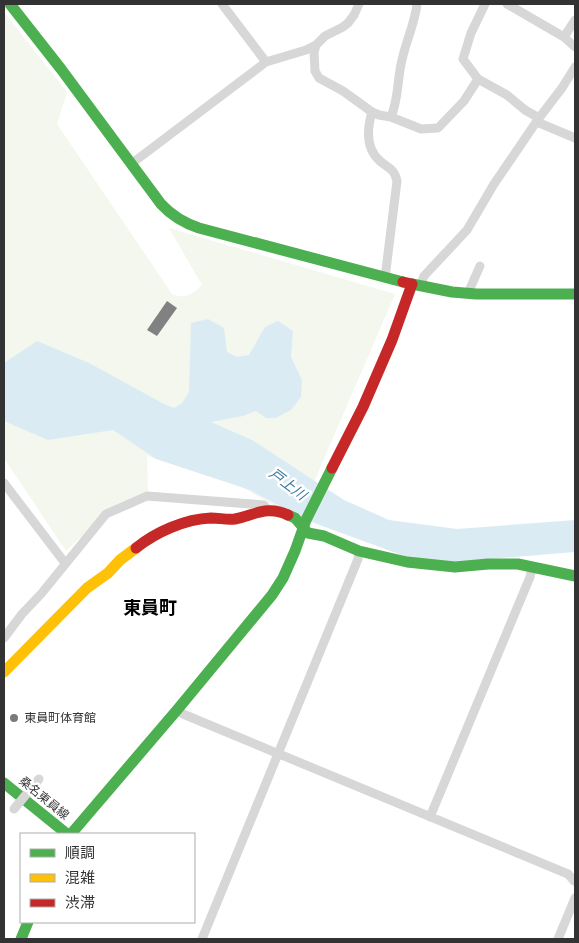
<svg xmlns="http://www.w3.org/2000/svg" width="579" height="943" font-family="Commissioner,'Noto Sans JP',sans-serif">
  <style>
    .green { fill: #f3f7ee }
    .water { fill: #dbebf4 }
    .building { fill: #818181 }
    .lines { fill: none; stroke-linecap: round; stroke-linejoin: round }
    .street { stroke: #d7d7d7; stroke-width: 9 }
    .fast { stroke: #4caf50; stroke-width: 11 }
    .slow { stroke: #ffc107; stroke-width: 11 }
    .jam { stroke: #c62828; stroke-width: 11 }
    .street-bridge { stroke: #d7d7d7; stroke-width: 9 }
    .poi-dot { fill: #7a7a7a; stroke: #fff; stroke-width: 2 }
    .labels { text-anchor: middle; stroke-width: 5; stroke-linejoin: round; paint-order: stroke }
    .poi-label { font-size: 12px; fill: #333; stroke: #fff; text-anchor: start }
    .street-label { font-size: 12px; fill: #333; stroke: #fff }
    .water-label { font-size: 14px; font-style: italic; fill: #38799e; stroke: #fff }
    .district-label { font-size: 18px; font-weight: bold; fill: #000; stroke: #fff }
  </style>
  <rect width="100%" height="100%" fill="#fff"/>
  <!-- green -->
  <path class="green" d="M4,12L67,92L57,124L172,294C184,300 193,294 202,285L169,228L395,294L311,489L295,518L235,483L147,456L148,492L106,514L66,551L4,458Z"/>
  <!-- water -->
  <path class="water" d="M208,319L224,328L227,352L237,357L249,355L265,327L278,321L293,331L291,357L302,380L301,397L291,410L276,418H266L256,411L243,416L211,422L252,440L344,500L389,520L457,529L575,520V552L426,564L306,520L250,490L156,459L113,430L48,440L4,421V363L37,341L89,363L164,404L174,408L182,403L189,392L191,323Z"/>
  <!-- building -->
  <path class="building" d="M167,301L177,308L157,336L147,330Z"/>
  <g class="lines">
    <!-- street -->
    <path class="street" d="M222,4L266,62
      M359,4L354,15L348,23L343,27L325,36L316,45L314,52L315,71L319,78L343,91L372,112L379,115L391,117C399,98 397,79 402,60C406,41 415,23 417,4
      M485,4L471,33L463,59L478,79L507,95L525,110L539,118
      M507,4L564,37L575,47
      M564,37L575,20
      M372,112C367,129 365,148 380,161C389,169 394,168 397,181L385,278
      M391,117L421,129L438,128L464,101L478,79
      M537,122L575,138
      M131,164L266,62L306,50L316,45
      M420,286L424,276L467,230L494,184L539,118L562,88L575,67
      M468,293L480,266
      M4,483L65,563
      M4,638L22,614L41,594L106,514L147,496L264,505L268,510
      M177,710L183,714L568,874L574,881
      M430,817L530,577L532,568
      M202,939L358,559L359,551
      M558,939L575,898"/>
    <!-- fast -->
    <path class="fast" d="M10,4L61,69L161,204C172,216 184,223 199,228L403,282
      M412,284L452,292L476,294H575
      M288,515L295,518L308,533L324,536L359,551L407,562L455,567L488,564H518L575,576
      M4,783L67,834
      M71,834L177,710L272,595L283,578L295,551L306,520L332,468
      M21,939L28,922"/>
    <!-- slow -->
    <path class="slow" d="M4,672L87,588L108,573L120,560L136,548"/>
    <!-- jam -->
    <path class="jam" d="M332,468L363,407L392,340L412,284L403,282
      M136,548C156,532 185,519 211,518C219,518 227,520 235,519C254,515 268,505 288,515"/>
    <!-- street-bridge -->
    <path class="street-bridge" d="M14,809L39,779"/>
  </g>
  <!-- markers -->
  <circle class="poi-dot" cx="14" cy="718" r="5"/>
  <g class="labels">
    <!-- poi labels -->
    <g class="poi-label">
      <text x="24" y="722">東員町体育館</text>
    </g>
    <!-- street labels -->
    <g class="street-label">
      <text transform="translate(44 798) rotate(39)" y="4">桑名東員線</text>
    </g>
    <!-- water labels -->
    <g class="water-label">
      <text transform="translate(288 484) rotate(37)" y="5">戸上川</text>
    </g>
    <!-- district labels -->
    <g class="district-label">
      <text x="150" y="614">東員町</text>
    </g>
  </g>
  <!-- border -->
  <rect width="579" height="943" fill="none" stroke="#333333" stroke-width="10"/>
  <!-- legend -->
  <rect x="20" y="833" width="175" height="90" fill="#ffffff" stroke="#adadad"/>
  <rect x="30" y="849" width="25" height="8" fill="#4caf50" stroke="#adadad"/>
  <text x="65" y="858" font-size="15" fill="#333333">順調</text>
  <rect x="30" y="874" width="25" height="8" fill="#ffc107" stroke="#adadad"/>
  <text x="65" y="883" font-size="15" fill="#333333">混雑</text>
  <rect x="30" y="899" width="25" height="8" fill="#c62828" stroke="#adadad"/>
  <text x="65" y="908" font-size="15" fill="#333333">渋滞</text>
</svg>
